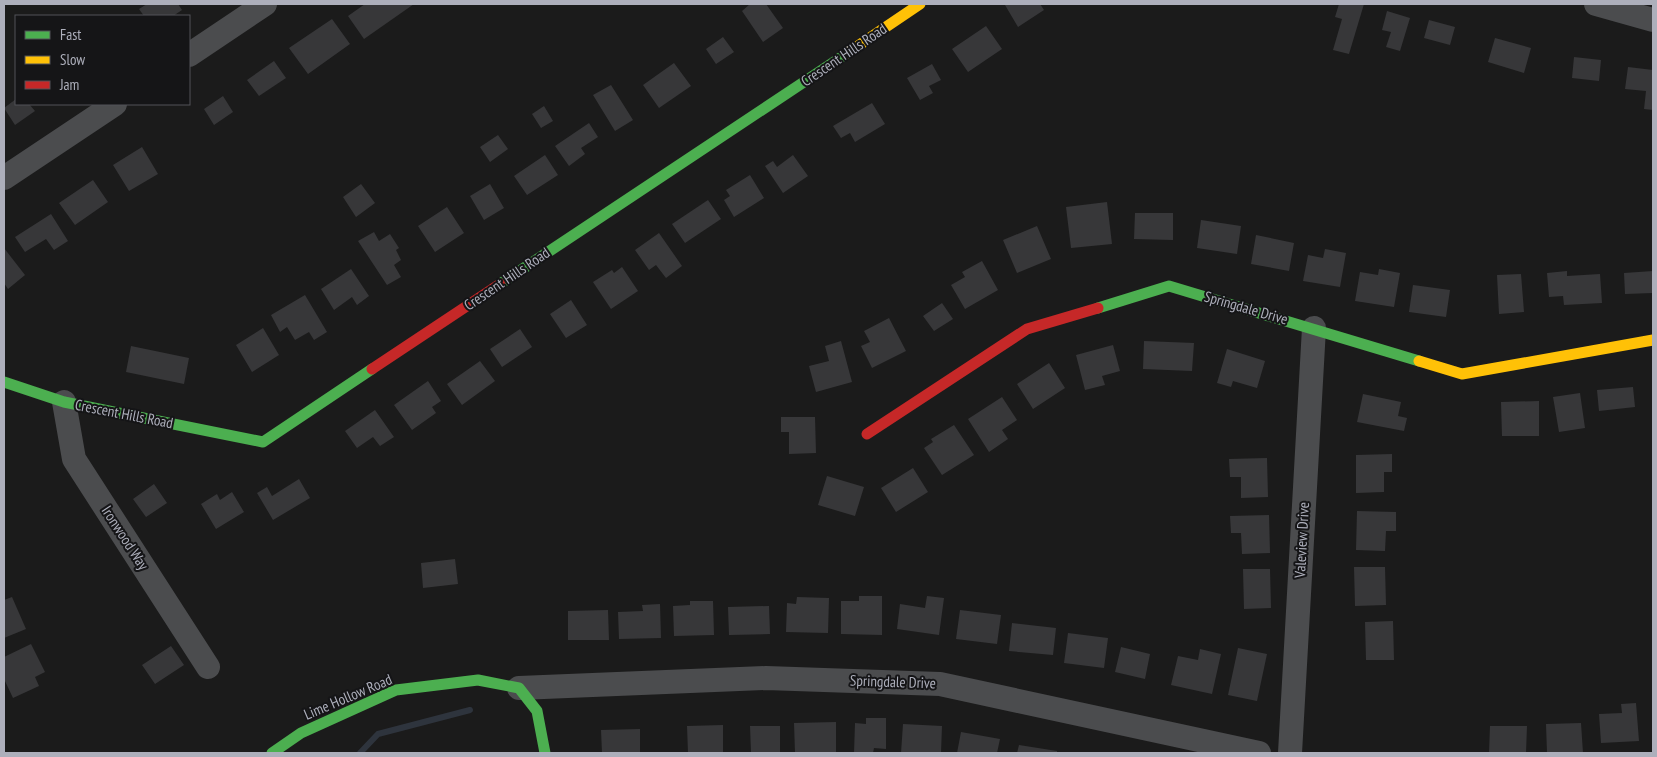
<svg xmlns="http://www.w3.org/2000/svg" width="1657" height="757" font-family="'PT Sans Narrow',sans-serif">
  <style>
    .lines { fill: none; stroke-linecap: round; stroke-linejoin: round }
    .stream { stroke: #2e343d; stroke-width: 6 }
    .building { fill: #373739 }
    .street { stroke: #4b4c4e; stroke-width: 24 }
    .fast { stroke: #4caf50; stroke-width: 11 }
    .slow { stroke: #ffc107; stroke-width: 11 }
    .jam { stroke: #c62828; stroke-width: 11 }
    .labels { text-anchor: middle; stroke-width: 4; stroke-linejoin: round; paint-order: stroke }
    .street-label { font-size: 15px; fill: #adafbb; stroke: #151517 }
  </style>
  <rect width="100%" height="100%" fill="#1b1b1b"/>
  <g class="lines">
    <!-- stream -->
    <path class="stream" d="M360,753L378,734L470,710"/>
  </g>
  <!-- building -->
  <path class="building" d="M147,4H178L182,10L173,16H144L139,9Z
    M365,4H414L364,39L348,16Z
    M750,4H766L783,28L763,42L742,11Z
    M1007,4H1040L1044,10L1018,27L1005,5Z
    M1339,4H1364L1349,54L1333,50L1342,19L1335,17Z
    M1387,11L1410,18L1400,51L1386,47L1391,32L1382,30Z
    M332,19L350,44L308,74L289,48Z
    M1429,20L1455,27L1450,45L1424,38Z
    M986,26L1002,49L968,72L952,49Z
    M723,37L734,52L716,64L706,49Z
    M1495,38L1531,48L1524,73L1488,62Z
    M1574,57L1601,60L1599,81L1572,78Z
    M274,61L286,78L259,96L247,80Z
    M674,63L691,86L659,108L643,85Z
    M932,64L941,80L929,86L933,93L920,100L907,78Z
    M1628,67L1653,70V110L1644,109L1646,91L1625,89Z
    M611,85L633,120L615,131L593,95Z
    M223,96L233,112L214,125L204,109Z
    M16,99V104H29L35,111L15,125L4,108Z
    M872,103L885,124L855,142L850,133L841,138L833,126Z
    M544,106L553,121L541,128L532,114Z
    M589,123L598,137L581,148L585,154L569,166L555,146Z
    M498,135L508,149L490,162L480,147Z
    M142,147L158,174L129,191L113,165Z
    M545,155L558,175L527,195L514,176Z
    M793,155L808,176L783,193L765,166L773,161L777,167Z
    M750,175L764,198L734,217L724,200L730,196L726,190Z
    M93,180L108,202L75,225L59,203Z
    M361,184L375,203L356,217L343,197Z
    M490,184L504,208L484,220L470,196Z
    M708,200L721,219L685,243L672,224Z
    M1107,202L1112,244L1071,248L1066,207Z
    M447,207L464,233L435,252L418,226Z
    M1135,213H1173V240L1134,239Z
    M51,214L68,241L54,250L46,239L25,252L15,237Z
    M1201,220L1241,226L1237,254L1197,248Z
    M1037,226L1051,259L1017,273L1003,240Z
    M374,232L379,241L390,234L399,248L396,250L401,260L394,265L401,277L387,285L358,241Z
    M659,233L682,266L666,278L656,265L649,270L635,250Z
    M1256,235L1294,243L1289,271L1251,264Z
    M4,248L25,275L8,289L4,283Z
    M1325,249L1346,253L1340,287L1303,281L1308,255L1323,258Z
    M982,261L998,290L965,309L951,285L965,277L962,272Z
    M622,267L638,291L611,309L593,282L612,270L614,273Z
    M351,269L369,296L357,305L352,297L334,310L321,289Z
    M1379,269L1400,273L1394,307L1355,301L1360,272L1378,275Z
    M1567,271V276L1600,274L1602,303L1564,305L1563,296L1549,297L1547,273Z
    M1653,271V293L1625,294L1624,273Z
    M1521,274L1524,312L1499,314L1497,275Z
    M1413,285L1450,290L1446,317L1409,312Z
    M305,295L327,332L314,340L309,332L295,340L287,327L280,332L271,315Z
    M571,300L587,325L566,338L550,314Z
    M942,303L953,319L934,331L923,316Z
    M889,318L906,351L872,368L861,346L870,342L864,331Z
    M263,328L279,355L252,372L236,345Z
    M520,329L532,347L502,367L490,349Z
    M841,341L852,382L816,392L809,366L829,361L825,346Z
    M1144,341L1194,343L1192,371L1143,369Z
    M1113,345L1120,371L1102,376L1105,385L1085,390L1076,355Z
    M131,346L189,358L184,384L126,372Z
    M1227,349L1265,361L1257,388L1233,381L1231,387L1217,383Z
    M480,361L495,381L462,405L447,384Z
    M1049,363L1065,388L1033,409L1017,384Z
    M428,381L441,401L432,407L436,413L412,430L394,405Z
    M1633,387L1635,407L1599,411L1597,390Z
    M1580,393L1585,428L1559,432L1553,397Z
    M1363,394L1401,402L1398,416L1407,418L1404,431L1357,422Z
    M1002,397L1017,420L1002,430L1008,439L989,452L968,419Z
    M1539,401V436H1502L1501,402Z
    M375,410L394,437L380,446L373,437L357,448L345,431Z
    M781,417H815L816,453L789,454V432H781Z
    M954,425L974,455L942,475L924,448L933,442L931,439Z
    M1392,454V472H1384V492L1356,493V455Z
    M1267,458L1268,497L1241,498V477H1230L1229,459Z
    M913,468L928,492L896,512L881,488Z
    M827,476L864,487L855,516L818,505Z
    M299,479L310,498L273,520L257,493L267,487L272,496Z
    M154,484L167,503L146,517L133,499Z
    M232,492L244,512L216,529L201,504L217,494L220,500Z
    M1357,511L1396,512V531H1386L1385,551L1356,550Z
    M1269,515L1270,553L1242,554L1241,533H1231L1230,516Z
    M455,559L458,584L423,588L421,563Z
    M1354,567H1385L1386,605L1355,606Z
    M1243,569H1270L1271,608L1244,609Z
    M859,596H882V635L841,634V601H859Z
    M927,596L944,598L939,635L897,629L900,604L925,608Z
    M12,597L26,629L4,638V600Z
    M797,597L829,598L828,633L786,632L787,603L796,604Z
    M690,601H713L714,635L674,636L673,606L690,605Z
    M660,604L661,638L619,639L618,612L643,611L642,605Z
    M769,606L770,634L729,635L728,607Z
    M608,610L609,640H568V611Z
    M960,610L1001,615L997,644L956,639Z
    M1393,621L1394,660H1366L1365,622Z
    M1012,623L1056,628L1053,655L1009,651Z
    M1068,633L1108,638L1104,668L1064,663Z
    M31,644L45,672L35,677L39,686L13,698L4,679V657Z
    M171,646L184,665L155,684L142,665Z
    M1121,647L1150,654L1145,679L1115,672Z
    M1238,648L1267,654L1257,701L1228,695Z
    M1200,649L1221,654L1212,694L1171,685L1178,656L1198,660Z
    M1636,703L1639,741L1601,743L1599,714L1622,713L1621,704Z
    M866,718H886V749L874,748L873,753H854L855,723L866,724Z
    M836,722V753H795L794,723Z
    M1581,723L1583,753H1547L1546,724Z
    M903,724L942,726L941,753H901Z
    M723,725V753H688L687,726Z
    M750,726H780V752H751Z
    M1490,726H1527L1526,753H1489Z
    M640,729V753H602L601,730Z
    M961,732L1000,739L997,753H957Z
    M1019,745L1057,751V753H1017Z"/>
  <g class="lines">
    <!-- street -->
    <path class="street" d="M1596,4L1653,20
      M189,55L265,4
      M4,178L115,104
      M64,402L74,459L208,667
      M519,688L766,678L940,684L1259,753
      M1290,753L1314,328"/>
    <!-- fast -->
    <path class="fast" d="M500,284L846,54
      M1098,308L1169,286L1419,361
      M4,382L64,402L263,442L372,369
      M272,753L301,733L396,690L478,680L519,688L537,711L545,753"/>
    <!-- slow -->
    <path class="slow" d="M846,54L920,4
      M1419,361L1462,374L1653,340"/>
    <!-- jam -->
    <path class="jam" d="M372,369L500,284
      M867,434L1027,329L1098,308"/>
  </g>
  <g class="labels">
    <!-- street labels -->
    <g class="street-label">
      <text transform="translate(844 55) rotate(-34)" y="5">Crescent Hills Road</text>
      <text transform="translate(507 279) rotate(-34)" y="5">Crescent Hills Road</text>
      <text transform="translate(1246 308) rotate(16)" y="5">Springdale Drive</text>
      <text transform="translate(124 414) rotate(11)" y="5">Crescent Hills Road</text>
      <text transform="translate(125 538) rotate(57)" y="5">Ironwood Way</text>
      <text transform="translate(1302 540) rotate(-87)" y="5">Valeview Drive</text>
      <text transform="translate(893 682) rotate(2)" y="5">Springdale Drive</text>
      <text transform="translate(348 697) rotate(-23)" y="5">Lime Hollow Road</text>
    </g>
  </g>
  <!-- border -->
  <rect width="1657" height="757" fill="none" stroke="#adafbb" stroke-width="10"/>
  <!-- legend -->
  <rect x="15" y="15" width="175" height="90" fill="#151517" stroke="#525359"/>
  <rect x="25" y="31" width="25" height="8" fill="#4caf50" stroke="#525359"/>
  <text x="60" y="40" font-size="15" fill="#adafbb">Fast</text>
  <rect x="25" y="56" width="25" height="8" fill="#ffc107" stroke="#525359"/>
  <text x="60" y="65" font-size="15" fill="#adafbb">Slow</text>
  <rect x="25" y="81" width="25" height="8" fill="#c62828" stroke="#525359"/>
  <text x="60" y="90" font-size="15" fill="#adafbb">Jam</text>
</svg>
